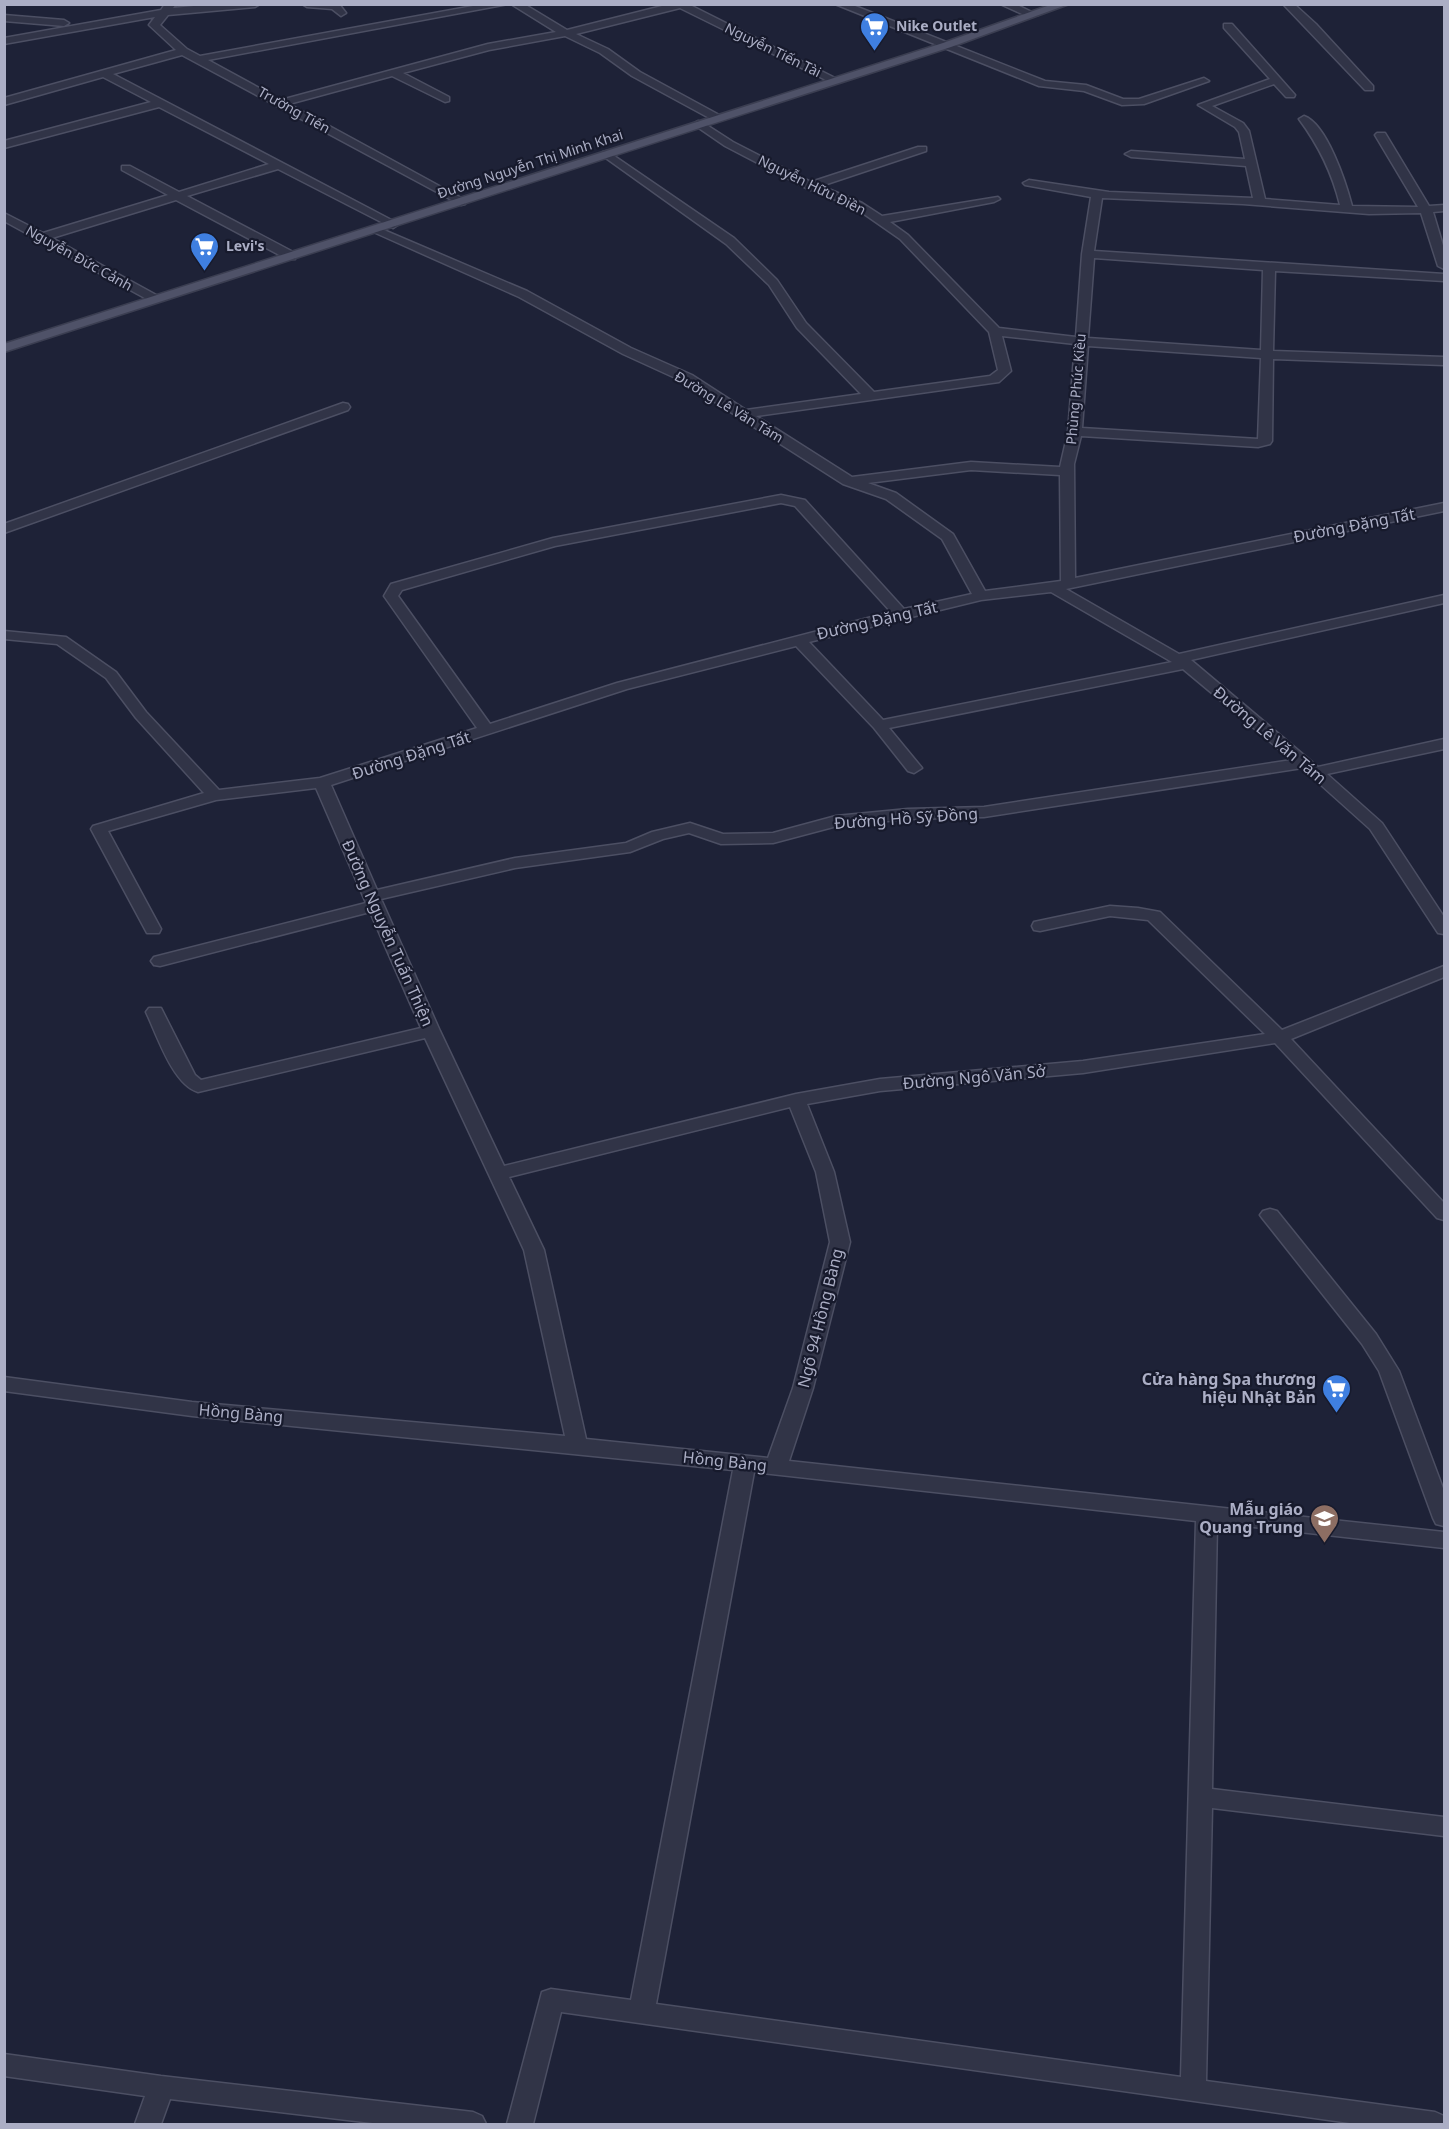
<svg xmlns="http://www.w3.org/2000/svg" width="1449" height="2129" font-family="'Noto Sans',sans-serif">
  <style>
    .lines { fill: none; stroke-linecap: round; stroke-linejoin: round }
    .minor-casing { stroke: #4c4f63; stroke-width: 3 }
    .major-casing { stroke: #3b3e51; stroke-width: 3 }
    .minor { fill: #313447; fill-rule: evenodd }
    .major { fill: #4f5268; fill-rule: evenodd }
    .labels { text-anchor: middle; stroke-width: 4.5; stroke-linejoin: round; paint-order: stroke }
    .far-poi-label { font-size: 14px; font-weight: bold; fill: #abaec5; stroke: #171a2c; text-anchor: start }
    .far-street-label { font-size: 14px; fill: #abaec5; stroke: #171a2c }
    .street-label { font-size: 16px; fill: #abaec5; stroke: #171a2c }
    .poi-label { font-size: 16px; font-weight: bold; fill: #abaec5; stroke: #171a2c; text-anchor: end }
  </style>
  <rect width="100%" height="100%" fill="#1e2237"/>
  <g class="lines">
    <defs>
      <path id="minor" d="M165,4H176L173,8L215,4H260L255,7L168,15L160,25L187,49L200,56L484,4H508L208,60L281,100L488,44L556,32L511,4H524L567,30L670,4H688L839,80L838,82H830L680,8L576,34L608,49L640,72L721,116V120H713L632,76L600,53L565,36L489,50L403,73L449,97V101L445,102L392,76L289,104L465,200V204L461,205L182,55L113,74L399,224L393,228L389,226L278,169L187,196L295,253V259H287L176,200L52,238L158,296L160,299L154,303L4,221V213L43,233L168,195L122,170V166H130L179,192L269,164L159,107L4,148V141L151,102L103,77L4,105V98L176,50L149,25L155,17L4,44V38L161,10Z
        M302,4H339L346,13L341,16L332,9L307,7Z
        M835,4H850L1045,81L1086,85L1123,99H1139L1204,78L1209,81L1144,104L1122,105L1084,91L1039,86Z
        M1000,4H1015L1038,15L1029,17Z
        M1283,4H1294L1316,24L1373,86V90H1365Z
        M4,15L64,20L69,23L64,26L4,21Z
        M1224,24H1232L1295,95L1294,97H1286L1274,84L1212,106L1243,123L1249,131L1265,199L1340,205C1332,172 1319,146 1299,119L1304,116C1327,124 1346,183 1352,206L1418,207L1375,135L1377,133H1385L1429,206L1444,205V211L1433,212L1444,249V269L1438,266L1421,213L1369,214L1243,204L1102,198L1094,251L1444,274V281L1275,271L1273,351L1444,357V365L1273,359L1272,441L1270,444L1258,447L1081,436L1074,464L1075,578L1444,503V511L1066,589L1179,654L1444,595V603L1191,660L1318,767L1444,739V749L1327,774L1382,823L1444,917V934L1438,933L1370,829L1302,768L984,817L908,819L837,826L773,843L721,844L689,833L663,839L630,852L515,868L381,899L440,1031L504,1166L796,1094L880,1079L1083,1061L1265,1034L1148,920L1110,916L1040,931L1034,930L1032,926L1034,922L1110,906L1138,908L1160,912L1282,1030L1444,966V977L1291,1039L1444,1203V1220L1437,1218L1275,1043L1083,1073L880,1091L807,1104L834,1172L850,1242L813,1388L789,1461L1444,1532V1548L1217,1523L1212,1789L1444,1817V1836L1212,1808L1206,2081L1435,2112L1444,2116V2124H1357L561,2012L533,2124H507L542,1992L551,1989L631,2000L733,1470L192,1416L4,1391V1377L192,1402L565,1436L524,1250L425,1038L198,1092C173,1085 157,1035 146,1012L149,1008H161L195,1075L201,1080L421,1028L370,912L160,966L154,965L151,961L154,957L366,903L316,788L216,800L108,831L161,929L159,933H147L91,829L93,826L204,793L136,718L106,678L57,644L4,639V631L66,637L116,672L146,712L219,790L320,778L477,728L384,596L391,584L553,538L781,495L805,500L904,609L972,594L942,539L886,499L843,484L682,381L623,354L519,297L369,230L375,226L379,228L527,291L631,348L692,375L746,410L861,394L797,328L769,285L726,244L603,156V152L607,151L734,238L777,280L806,323L874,392L990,376L998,370L989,332L900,239L854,207L806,188L725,146L693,124L698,121L702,122L733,142L811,182L918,147H926V151L821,186L862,203L882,216L998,197L1000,199L994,202L890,222L908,235L999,328L1076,337L1082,254L1091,197L1025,185L1023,183L1029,180L1109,192L1253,198L1246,166L1131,157L1125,154L1131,151L1245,159L1239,132L1235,127L1198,105L1270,79L1224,28ZM1094,258L1263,270L1261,350L1088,338ZM1002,336L1075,344L1068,432L1060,467L971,462L852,477L756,416L999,382L1011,371ZM1088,346L1261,358L1258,439L1082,428ZM971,470L1060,475L1061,581L985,591L953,534L896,493L868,483ZM781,503L795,506L891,612L617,683L490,724L398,596L402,590L555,546ZM1051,592L1172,662L883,720L809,642L981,600ZM796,646L874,728L908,771L914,773L922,768L889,728L1183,669L1292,760L984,807L908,809L836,816L773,833L723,834L690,823L652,832L626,843L515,858L377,890L331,785L627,689ZM790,1107L816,1172L830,1242L793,1388L768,1458L586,1439L544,1250L509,1177ZM754,1472L1196,1521L1181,2077L656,2004Z
        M343,403L348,404L350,407L348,410L4,533V524Z
        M1270,1209L1277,1211L1376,1334L1399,1371L1444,1491V1526L1436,1524L1433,1518L1379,1371L1362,1344L1263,1219L1260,1215L1263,1211Z
        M4,2054L161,2076L473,2112L482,2116L486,2124H381L170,2099L161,2124H135L145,2096L4,2076Z"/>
      <path id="major" d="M1053,4H1069L951,47L4,352V344L943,43Z"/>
    </defs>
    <!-- minor casing -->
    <use href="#minor" class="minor-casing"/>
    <!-- major casing -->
    <use href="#major" class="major-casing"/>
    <!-- minor -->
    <use href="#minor" class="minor"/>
    <!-- major -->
    <use href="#major" class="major"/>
  </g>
  <!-- icons -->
  <defs>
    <symbol id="supermarket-pin" viewBox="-11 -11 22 30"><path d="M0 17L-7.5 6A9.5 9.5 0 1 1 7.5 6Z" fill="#3f7fe0" stroke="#171a2c"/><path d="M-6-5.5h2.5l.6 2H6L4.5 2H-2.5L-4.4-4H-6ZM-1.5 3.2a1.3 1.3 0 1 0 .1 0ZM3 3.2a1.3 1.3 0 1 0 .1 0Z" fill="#fff"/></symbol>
    <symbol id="school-pin" viewBox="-11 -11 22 30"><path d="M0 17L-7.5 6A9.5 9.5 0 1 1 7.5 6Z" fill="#8d6e63" stroke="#171a2c"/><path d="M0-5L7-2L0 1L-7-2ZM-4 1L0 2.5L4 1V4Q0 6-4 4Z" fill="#fff"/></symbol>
  </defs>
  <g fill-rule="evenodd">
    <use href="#supermarket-pin" x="858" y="10" width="33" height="45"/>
    <use href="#supermarket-pin" x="188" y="230" width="33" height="45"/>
    <use href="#supermarket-pin" x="1320" y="1372" width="33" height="45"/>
    <use href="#school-pin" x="1308" y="1502" width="33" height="45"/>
  </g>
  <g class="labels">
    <!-- far-poi labels -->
    <g class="far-poi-label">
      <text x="896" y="31">Nike Outlet</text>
      <text x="226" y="251">Levi's</text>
    </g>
    <!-- far-street labels -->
    <g class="far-street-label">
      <text transform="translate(773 50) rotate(26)" y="5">Nguyễn Tiến Tài</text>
      <text transform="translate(294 110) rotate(29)" y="5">Trường Tiến</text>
      <text transform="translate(530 164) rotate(-18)" y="5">Đường Nguyễn Thị Minh Khai</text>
      <text transform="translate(812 185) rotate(26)" y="5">Nguyễn Hữu Điền</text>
      <text transform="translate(79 258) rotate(29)" y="5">Nguyễn Đức Cảnh</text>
      <text transform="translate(1076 389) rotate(-85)" y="5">Phùng Phúc Kiều</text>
      <text transform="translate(729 407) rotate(31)" y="5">Đường Lê Văn Tám</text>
    </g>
    <!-- street labels -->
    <g class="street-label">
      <text transform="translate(1354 525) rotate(-11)" y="6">Đường Đặng Tất</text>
      <text transform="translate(877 620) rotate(-13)" y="6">Đường Đặng Tất</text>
      <text transform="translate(1270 735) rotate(40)" y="6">Đường Lê Văn Tám</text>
      <text transform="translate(411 755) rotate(-18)" y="6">Đường Đặng Tất</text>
      <text transform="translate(906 818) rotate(-4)" y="6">Đường Hồ Sỹ Đồng</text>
      <text transform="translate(388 933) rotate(66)" y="6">Đường Nguyễn Tuấn Thiện</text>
      <text transform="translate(974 1077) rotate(-5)" y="6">Đường Ngô Văn Sở</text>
      <text transform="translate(820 1318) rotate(-76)" y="6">Ngõ 94 Hồng Bàng</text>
      <text transform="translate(241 1413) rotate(5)" y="6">Hồng Bàng</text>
      <text transform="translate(725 1461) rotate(6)" y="6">Hồng Bàng</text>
    </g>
    <!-- poi labels -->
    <g class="poi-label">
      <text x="1316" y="1385">Cửa hàng Spa thương<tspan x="1316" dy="18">hiệu Nhật Bản</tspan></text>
      <text x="1303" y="1515">Mẫu giáo<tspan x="1303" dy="18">Quang Trung</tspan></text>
    </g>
  </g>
  <!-- border -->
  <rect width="1449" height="2129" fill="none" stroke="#abaec5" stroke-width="12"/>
</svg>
